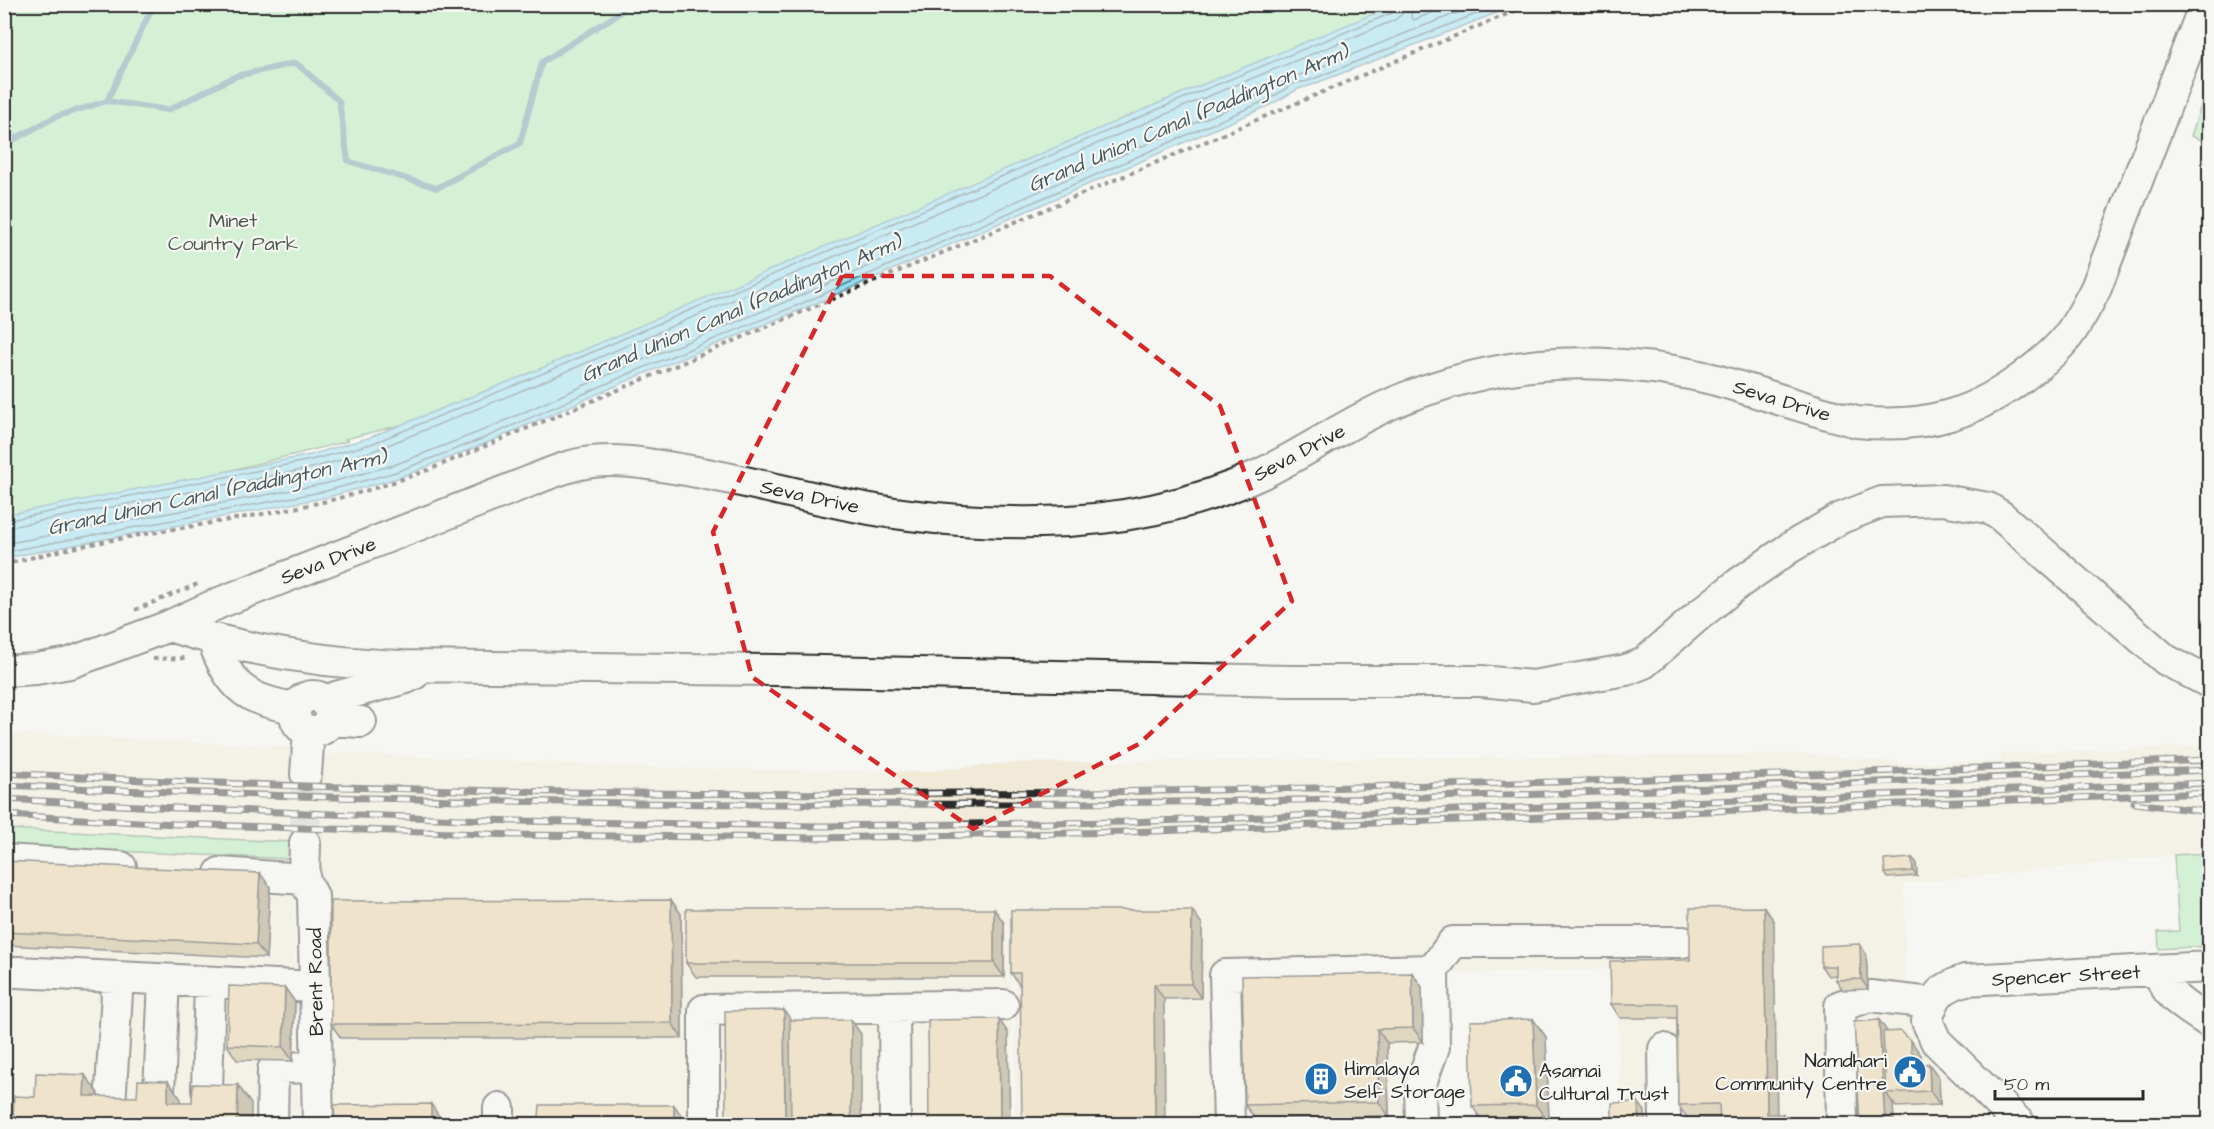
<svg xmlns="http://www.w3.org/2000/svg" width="2214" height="1129" font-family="'Architects Daughter',sans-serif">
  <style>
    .built { fill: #f1ead8 }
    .green { fill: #aaeab2; stroke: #6a8a6e; stroke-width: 1.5 }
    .water { fill: #93def4; stroke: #6996a4; stroke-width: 1.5 }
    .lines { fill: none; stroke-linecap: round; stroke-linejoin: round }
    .shore { stroke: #55737b; stroke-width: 1.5 }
    .stream { stroke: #6996a4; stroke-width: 6 }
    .minor-tunnel { stroke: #cdcdca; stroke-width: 30; stroke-dasharray: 30 15; stroke-linecap: butt }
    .minor-casing { stroke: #2b2b2b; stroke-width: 34 }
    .path { stroke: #2b2b2b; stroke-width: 4; stroke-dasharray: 4.5 4.5; stroke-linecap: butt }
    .minor { stroke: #f6f6f2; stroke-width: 30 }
    .rail-casing { stroke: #2b2b2b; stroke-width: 7 }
    .rail { stroke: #f6f6f2; stroke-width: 4.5; stroke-dasharray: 14; stroke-linecap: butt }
    .wall { fill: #c6b186; stroke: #2b2b2b; stroke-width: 1.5 }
    .shaded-wall { fill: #a1906d; stroke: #2b2b2b; stroke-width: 1.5 }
    .building { fill: #e6ce9c; stroke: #2b2b2b; stroke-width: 1.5 }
    .marked { fill: none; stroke: #d62828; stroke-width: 4.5; stroke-dasharray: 12 8; stroke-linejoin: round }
    .labels { text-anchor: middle; stroke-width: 4.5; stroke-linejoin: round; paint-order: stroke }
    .park-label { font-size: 20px; fill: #4b5b4d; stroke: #f6f6f2 }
    .street-label { font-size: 20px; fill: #2b2b2b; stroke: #f6f6f2 }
    .poi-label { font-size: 20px; fill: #2b2b2b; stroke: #f6f6f2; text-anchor: start }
    .water-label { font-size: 21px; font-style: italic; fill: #45585d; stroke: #f6f6f2 }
  </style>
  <rect width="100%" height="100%" fill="#f6f6f2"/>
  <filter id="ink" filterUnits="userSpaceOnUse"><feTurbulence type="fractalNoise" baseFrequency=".0167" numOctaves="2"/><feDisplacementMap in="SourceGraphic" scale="12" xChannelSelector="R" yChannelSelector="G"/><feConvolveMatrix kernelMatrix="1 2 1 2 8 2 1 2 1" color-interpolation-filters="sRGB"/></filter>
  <g filter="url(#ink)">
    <!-- built -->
    <path class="built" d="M5,733L296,747L295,774L321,775L322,758L337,753L662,768L918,772L1008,763L1806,754L1904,763L2001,762V754L2209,746V853L2174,855L1904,884L1906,1014L2014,1124H1620L1618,969L1444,974L1443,1059L1433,1100L1434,1124H1015L1016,902L1012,905L1011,1124H333L330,904L319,860L293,859L299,1124H5Z"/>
    <!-- green -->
    <path class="green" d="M4,5H1403L432,417L345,439L348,441L196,479L5,537Z
      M2209,80V143L2191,136Z
      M5,829L293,842V859L5,846Z
      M2209,853V946L2159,949L2158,932L2179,931L2174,855Z"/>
    <!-- water -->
    <path class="water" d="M1397,4L1517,5L1309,86L1298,89L1272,104L805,308L636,377L489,442L398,478L328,497L5,558V515L310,455L368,438L523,376L1187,91Z"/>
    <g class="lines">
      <!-- shore -->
      <path class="shore" d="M1413,4L1411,17L1414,20L1453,4
        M4,521L311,460L371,444L525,381L1189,96L1392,13L1396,9V4
        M4,528L312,468L373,451L528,388L1192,103L1395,20L1402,14L1404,4
        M4,544L324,484L394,465L484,430L630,365L800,296L1266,92L1292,77L1306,73L1479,4
        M4,552L326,491L396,472L487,437L633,372L803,303L1269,99L1295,83L1308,81L1501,4"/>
      <!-- stream -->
      <path class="stream" d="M107,101L154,4
        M4,145L55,117L107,101L168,110L236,76L296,63L339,101L348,161L437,188L520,143L542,62L621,12L625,4"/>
      <!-- minor-tunnel -->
      <path class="minor-tunnel" d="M305,843L306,774"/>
      <defs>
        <path id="minor" d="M169,626C244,650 323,663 402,666L775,670L1291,681H1481L1533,686L1626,670L1644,663L1699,615L1739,583L1791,547L1841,518L1882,502L1943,500L1988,508L2001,516L2166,660L2210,683
          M213,640C229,687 247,701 296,708
          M4,671L36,669L70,663L169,626L219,603L533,480C552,472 572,464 592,462C617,459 643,463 667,467C729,476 788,493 849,505C912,518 977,523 1041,522C1115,521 1193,506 1261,474C1310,450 1356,417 1407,397C1449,381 1496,369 1541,365C1592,360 1661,366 1712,379C1760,392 1808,410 1857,422C1926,429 1977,414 2032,370C2045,360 2058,349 2068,336C2079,321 2088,304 2096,288L2205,4
          M295 714a18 18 0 1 1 36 0a18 18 0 1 1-36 0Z
          M326,703L336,697L406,678L414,674
          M330,720L361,722
          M306,774L309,732
          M305,843L304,879L313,896L318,1124
          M4,860L121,867
          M220,873L304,879
          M2159,970C2163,996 2190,1009 2210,1023
          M17,972L315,987
          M894,1007L895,1124
          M1664,1049L1665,1124
          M207,1090L210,982
          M159,1092L164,980
          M110,1105L118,977
          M499,1108V1124
          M272,1124L273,1070L278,1068L317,1067
          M704,1124V1010L1003,1005
          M1229,1124L1225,975L1433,970
          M1421,1124L1420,1086L1434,1047L1433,970L1453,942H1683
          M1842,1124L1840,1006L1870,996L1932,1003
          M2020,1124L1936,1041L1927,1021C1934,995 1939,989 1965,980L2210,967"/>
      </defs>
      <!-- minor casing -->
      <use href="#minor" class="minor-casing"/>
      <!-- path -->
      <path class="path" d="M4,565C105,536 211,526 313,504C353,496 392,483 431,469L1531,4
        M135,610L200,583
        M153,659L188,658"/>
      <!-- minor -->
      <use href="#minor" class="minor"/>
      <defs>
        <path id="rail" d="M4,773C739,814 1475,786 2210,760
          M4,785C517,809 1032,809 1545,794C1766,788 1988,778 2210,770
          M4,799L177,808L515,821L820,826L1126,822L2210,783
          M2134,803L2210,812
          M4,815L176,824L516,835L818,838L1126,832L2210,793"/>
      </defs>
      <!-- rail casing -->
      <use href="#rail" class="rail-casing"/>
      <!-- rail -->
      <use href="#rail" class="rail"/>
    </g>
    <!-- wall -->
    <path class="wall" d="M1912,858L1916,862L1917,876L1888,878L1885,873Z
      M4,861L270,887L266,958L4,945Z
      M671,900L681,914L682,1038H341L331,1024Z
      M1764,907L1774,921L1720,1119H1688L1678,1105L1677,1018H1620L1611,1004L1690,960Z
      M994,909L1004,923V977H696L686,963Z
      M1202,924L1201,998L1164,999L1020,986L1011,973Z
      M1866,954L1868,989L1843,990L1836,980V975L1828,976L1821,966Z
      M1412,973L1422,987L1423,1042L1387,1043L1389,1116L1255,1119L1245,1105Z
      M285,988L295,1002L293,1061L237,1060L227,1045Z
      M1533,1019L1546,1037L1549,1123L1485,1125L1472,1106Z
      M1879,1020L1887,1032L1921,1055V1064H1929L1939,1078L1940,1105L1896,1107L1893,1103L1894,1125H1860Z"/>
    <!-- shaded-wall -->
    <path class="shaded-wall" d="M1912,858L1916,862L1917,876L1913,871Z
      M260,873L270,887L266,958L256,944Z
      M671,900L681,914L682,1038L672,1023Z
      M1764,907L1774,921L1777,1125L1767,1114Z
      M994,909L1004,923V977L994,963Z
      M1192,910L1202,924L1201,998L1191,984Z
      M1860,944L1866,954L1868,989L1861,979Z
      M1412,973L1422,987L1423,1042L1413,1028Z
      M1154,984L1164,999L1165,1125H1155Z
      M285,988L295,1002L293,1061L283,1047Z
      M784,1010L794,1024L795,1125H785Z
      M999,1019L1008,1033L1010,1125H1000Z
      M1533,1019L1546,1037L1549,1123L1536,1105Z
      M851,1020L861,1034V1125H851Z
      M1879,1020L1889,1034L1886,1093L1893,1103L1894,1125H1886L1885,1123Z
      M1377,1029L1387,1043L1389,1116L1379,1102Z
      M1911,1041L1921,1055V1065L1911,1051Z
      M1929,1064L1939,1078L1940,1105L1930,1091Z
      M85,1075L98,1093L97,1114L84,1096Z
      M168,1081L181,1099L180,1120L168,1102Z
      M238,1085L251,1104V1125L237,1124Z
      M1638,1102L1645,1111V1125H1639Z
      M431,1104L441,1119V1125H431Z
      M674,1105L684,1119V1125H674Z
      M1783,1114L1791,1125H1783Z
      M1389,1116L1394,1125H1389Z"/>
    <!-- building -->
    <path class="building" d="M1912,858L1913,871L1885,873L1884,860Z
      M4,861L260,873L256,944L4,932Z
      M671,900L672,1023L331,1024V901Z
      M1764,907L1767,1114H1783V1125H1720L1719,1104L1678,1105L1677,1004H1611L1610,961L1690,960V908Z
      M686,909H994V963H686Z
      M1011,910H1192L1191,984H1154L1155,1125H1022L1020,973H1011Z
      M1860,944L1861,979L1836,980V966H1821V946Z
      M1412,973L1413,1028L1377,1029L1379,1102L1245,1105L1242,976Z
      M229,986L285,988L283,1047L227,1045Z
      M784,1010L785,1125H726L725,1011Z
      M999,1019L1000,1125H929L928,1020Z
      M1533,1019L1536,1105L1472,1106L1470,1021Z
      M790,1020H851V1125H791Z
      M1879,1020L1885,1123L1860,1124L1854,1022Z
      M1901,1031L1911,1041V1051L1921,1064H1929L1930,1091L1886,1093L1883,1032Z
      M36,1073L85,1075L84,1096L137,1097L138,1080L168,1081V1102H192L193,1084L238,1085L237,1124L260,1125H13L14,1096L35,1097Z
      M1638,1102L1639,1125H1612V1103Z
      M431,1104V1125H335L334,1105Z
      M540,1105H674V1125H513V1117H539Z
      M1389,1116V1125H1247V1119Z"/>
  </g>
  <!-- marked area -->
  <path d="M0 0H2214V1129H0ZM842,276H1050L1220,406L1292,601L1139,744L973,829L752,677L713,532Z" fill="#f6f6f2" fill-opacity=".55" fill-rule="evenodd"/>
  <path class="marked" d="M842,276H1050L1220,406L1292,601L1139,744L973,829L752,677L713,532Z"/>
  <!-- icons -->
  <defs>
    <symbol id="civic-disc" viewBox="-11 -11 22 22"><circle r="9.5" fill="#1f6fb2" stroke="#f6f6f2"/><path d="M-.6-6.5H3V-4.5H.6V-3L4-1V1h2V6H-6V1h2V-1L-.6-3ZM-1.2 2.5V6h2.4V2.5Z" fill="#fff"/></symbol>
    <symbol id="building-disc" viewBox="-11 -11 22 22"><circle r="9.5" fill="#1f6fb2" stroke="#f6f6f2"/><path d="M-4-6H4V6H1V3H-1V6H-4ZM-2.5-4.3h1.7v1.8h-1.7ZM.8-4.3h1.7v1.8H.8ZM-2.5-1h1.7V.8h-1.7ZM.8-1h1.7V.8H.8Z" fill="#fff"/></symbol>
  </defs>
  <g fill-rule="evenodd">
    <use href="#civic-disc" x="1891" y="1053" width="38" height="38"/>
    <use href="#building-disc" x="1302" y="1060" width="38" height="38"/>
    <use href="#civic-disc" x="1497" y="1062" width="38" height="38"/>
  </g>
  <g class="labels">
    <!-- park labels -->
    <g class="park-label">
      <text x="233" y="227">Minet<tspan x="233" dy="23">Country Park</tspan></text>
    </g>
    <!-- street labels -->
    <g class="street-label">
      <text transform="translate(1782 400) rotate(17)" y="7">Seva Drive</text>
      <text transform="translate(1299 452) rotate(-28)" y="7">Seva Drive</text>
      <text transform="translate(810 496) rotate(12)" y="7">Seva Drive</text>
      <text transform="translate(328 560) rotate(-21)" y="7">Seva Drive</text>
      <text transform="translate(2066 975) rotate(-3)" y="7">Spencer Street</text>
      <text transform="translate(315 982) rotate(-91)" y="7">Brent Road</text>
    </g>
    <!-- poi labels -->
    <g class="poi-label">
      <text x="1887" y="1067" text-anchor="end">Namdhari<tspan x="1887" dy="23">Community Centre</tspan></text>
      <text x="1344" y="1075">Himalaya<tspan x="1344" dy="23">Self Storage</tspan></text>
      <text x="1539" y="1077">Asamai<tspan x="1539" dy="23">Cultural Trust</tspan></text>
    </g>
    <!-- water labels -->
    <g class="water-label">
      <text transform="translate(1188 118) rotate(-23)" y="7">Grand Union Canal (Paddington Arm)</text>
      <text transform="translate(741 308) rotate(-23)" y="7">Grand Union Canal (Paddington Arm)</text>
      <text transform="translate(217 492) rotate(-12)" y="7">Grand Union Canal (Paddington Arm)</text>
    </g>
  </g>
  <!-- margin -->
  <rect width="2214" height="1129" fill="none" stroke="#f6f6f2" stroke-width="24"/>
  <rect x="12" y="12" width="2190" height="1105" fill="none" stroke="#2b2b2b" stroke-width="2" filter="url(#ink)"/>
  <!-- scale -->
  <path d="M1995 1090v9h148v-9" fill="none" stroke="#2b2b2b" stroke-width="3"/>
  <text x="2004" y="1090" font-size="18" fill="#2b2b2b" stroke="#f6f6f2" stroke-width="4.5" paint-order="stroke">50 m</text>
</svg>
